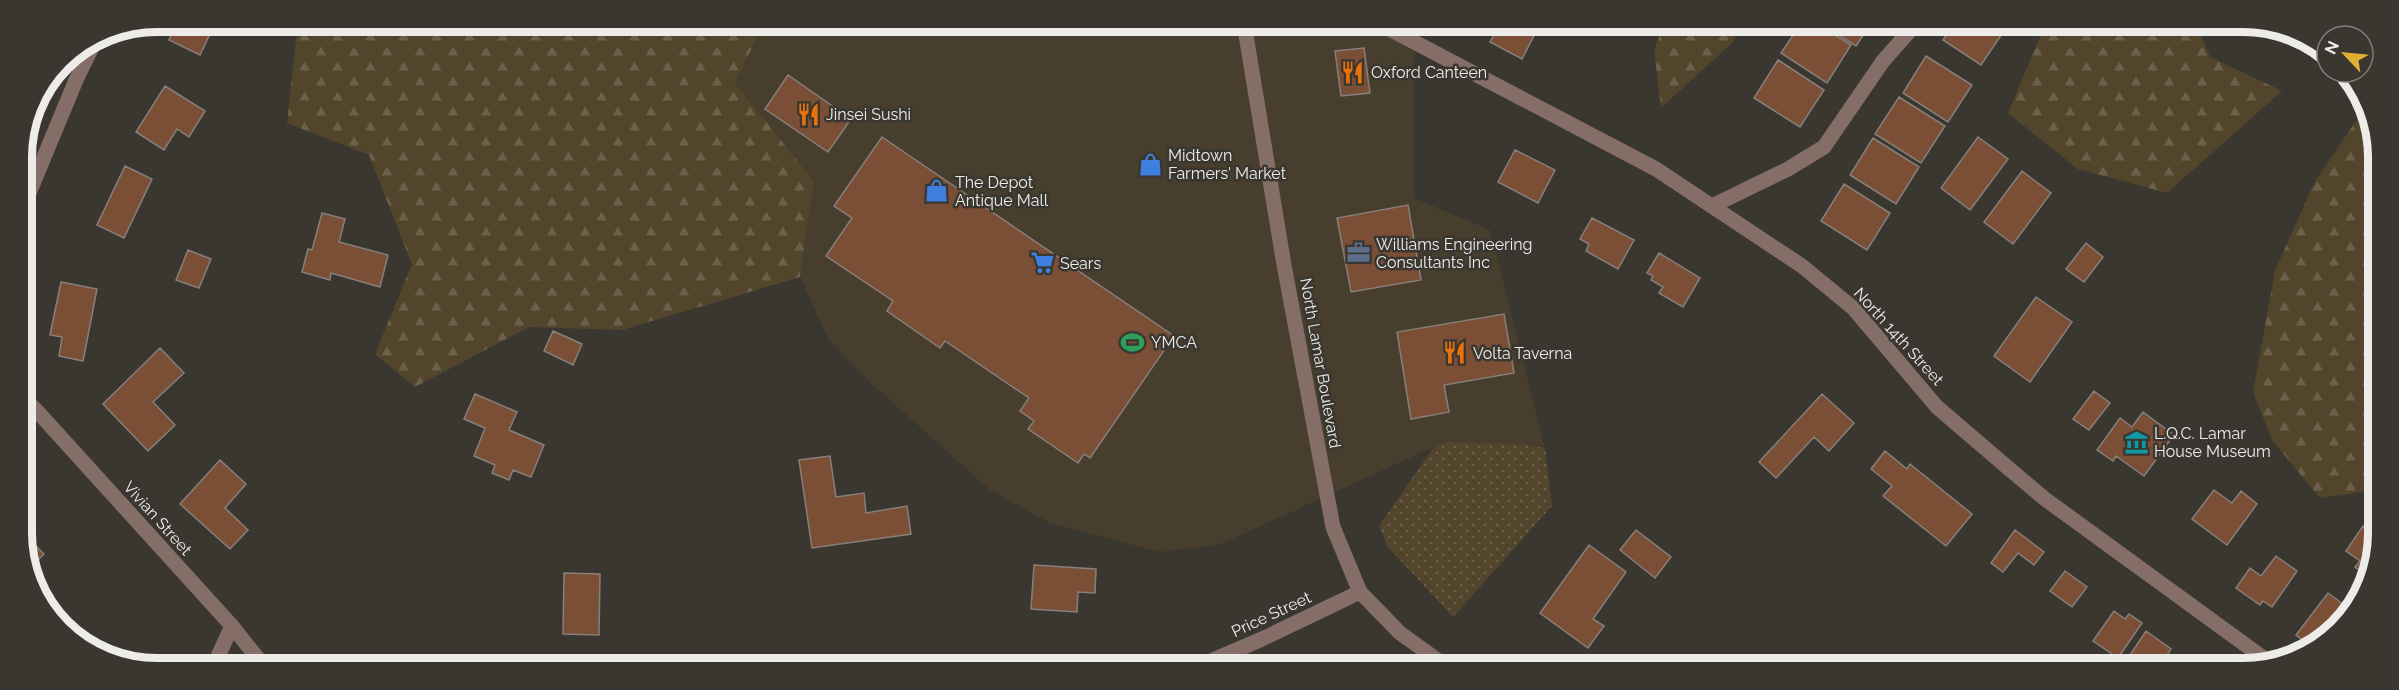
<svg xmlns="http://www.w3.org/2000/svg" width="2399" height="690" font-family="Raleway,sans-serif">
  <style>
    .commercial { fill: #473e2d }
    .green { fill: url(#green-dots) }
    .forest { fill: url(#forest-firs) }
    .building { fill: #7a4f36; stroke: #877f7b; stroke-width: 1.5 }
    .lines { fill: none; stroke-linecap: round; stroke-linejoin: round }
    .minor { stroke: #856d68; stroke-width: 15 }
    .labels { text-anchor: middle; stroke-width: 5; stroke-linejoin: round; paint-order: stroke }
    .poi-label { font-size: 16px; fill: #eeece8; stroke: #3a3731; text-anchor: start }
    .street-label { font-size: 16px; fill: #eeece8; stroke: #3a3731 }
    .rim { fill: none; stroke: #eeece8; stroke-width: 8 }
  </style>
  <defs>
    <pattern id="green-dots" width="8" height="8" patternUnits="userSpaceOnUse" patternTransform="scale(1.5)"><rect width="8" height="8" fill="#52452b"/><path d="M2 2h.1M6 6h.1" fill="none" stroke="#6b604a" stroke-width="1.8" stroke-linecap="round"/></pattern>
    <pattern id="forest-firs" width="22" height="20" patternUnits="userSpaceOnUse" patternTransform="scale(1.5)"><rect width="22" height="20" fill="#52452b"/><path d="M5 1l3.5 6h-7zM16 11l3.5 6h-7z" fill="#6b604a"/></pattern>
  </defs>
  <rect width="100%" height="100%" fill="#3a3731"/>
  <!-- commercial -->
  <path class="commercial" d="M755,22L1418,24L1414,30V198L1490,230L1545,448L1513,443L1445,442L1219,545L1159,552L1050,523L990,490L873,385L829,340L800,277L814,181L735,83L761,29Z"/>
  <!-- green -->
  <path class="green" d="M1445,442L1513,443L1545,448L1552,506L1453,617L1388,547L1379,526L1433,448Z"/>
  <!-- forest -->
  <path class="forest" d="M298,21L755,22L761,29L735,83L814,181L800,277L622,330L529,327L415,387L375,354L412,264L369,155L287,123Z
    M1664,24H1744L1732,43L1661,108L1654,50Z
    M2045,25H2197L2210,57L2282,91L2167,193L2078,169L2008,113Z
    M2364,109L2375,131L2374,500L2362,492L2320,498L2272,440L2253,392L2275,271L2315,181Z"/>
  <!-- building -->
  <path class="building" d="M178,21H216L200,55L169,40Z
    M1500,24H1540L1522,59L1490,42Z
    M1800,25H1819L1851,45L1827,83L1781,53Z
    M1823,25H1870L1856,46Z
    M1953,25H2008L1981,65L1943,40Z
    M1364,48L1370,93L1341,96L1335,51Z
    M1926,56L1972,85L1948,122L1903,93Z
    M1778,60L1824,90L1800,127L1754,98Z
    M788,75L851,119L828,152L765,109Z
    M165,86L205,111L189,137L177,129L164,150L136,132Z
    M1899,97L1945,126L1921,163L1875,134Z
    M882,137L1174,336L1090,458L1084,454L1078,463L1028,429L1034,421L1020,411L1029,398L945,341L940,348L887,311L893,301L826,256L852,218L834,206Z
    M1978,137L2008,159L1970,210L1941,188Z
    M1873,138L1919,167L1896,204L1850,175Z
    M1515,150L1555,170L1538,203L1498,182Z
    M125,166L152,179L124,238L97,225Z
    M2022,171L2051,193L2013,244L1984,222Z
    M1844,184L1890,213L1867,250L1821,221Z
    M1408,205L1421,280L1351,292L1337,218Z
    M322,213L345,219L339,242L388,255L380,287L331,273L330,280L302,272L308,249L312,250Z
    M1592,218L1634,240L1618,269L1586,251L1589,244L1580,239Z
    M2086,243L2103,257L2084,282L2066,269Z
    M188,250L211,259L199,288L176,280Z
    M1659,253L1700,278L1683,307L1659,293L1663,287L1651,280L1653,276L1647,273Z
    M61,282L97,289L83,361L59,356L62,337L50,335Z
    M2036,297L2072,322L2030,382L1994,356Z
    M1504,314L1514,373L1444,385L1449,412L1411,419L1397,332Z
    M553,331L582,344L573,365L544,351Z
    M160,348L184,373L153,402L175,425L148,451L103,404Z
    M2094,391L2110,403L2089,430L2073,419Z
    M475,394L517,412L509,430L544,445L531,477L513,470L509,480L492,473L495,465L474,456L485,428L464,419Z
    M1822,394L1854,423L1829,451L1814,437L1776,478L1759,462Z
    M2143,412L2174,435L2144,476L2116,456L2113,461L2097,450L2120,418L2132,427Z
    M1885,451L1907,469L1910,464L1972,514L1946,546L1883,496L1892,486L1871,469Z
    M830,456L836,497L864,493L866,513L907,506L911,534L812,548L799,460Z
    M220,460L246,484L225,508L248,530L230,549L180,504Z
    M2214,490L2232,503L2241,491L2257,504L2227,545L2192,519Z
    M2363,526L2374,533L2373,568L2368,576L2355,567L2360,561L2346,551Z
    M1636,530L1671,557L1655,578L1620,550Z
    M2015,530L2044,552L2034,565L2018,553L2003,572L1991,563Z
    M23,533L44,554L29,569L24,559Z
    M1589,545L1626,572L1593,619L1604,626L1588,648L1540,613Z
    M2276,556L2297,571L2272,607L2263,601L2260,605L2236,588L2250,568L2261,576Z
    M1034,565L1096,569L1095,593L1078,592L1077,612L1031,609Z
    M2065,571L2087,587L2072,607L2050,591Z
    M564,573L600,574L599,635L563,634Z
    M2328,593L2347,607L2325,641L2320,643L2316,640L2310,646L2296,635Z
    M2114,611L2125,619L2129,614L2142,623L2118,658L2093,641Z
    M2146,631L2171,649L2158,669L2130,668L2124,664Z"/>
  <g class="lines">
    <!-- minor -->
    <path class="minor" d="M1244,23L1284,265L1333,527L1360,592L1400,633L1447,667
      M1380,24L1656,169L1802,266L1853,308L1937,407L2007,467L2045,499L2269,662
      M1712,206L1788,169L1824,147L1883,61L1915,25
      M22,210L76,80L97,37
      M23,398L37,411L232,626L263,665
      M214,665L232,626
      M1197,667L1262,639L1360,592"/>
  </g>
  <!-- icons -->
  <defs>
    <symbol id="restaurant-bare" viewBox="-9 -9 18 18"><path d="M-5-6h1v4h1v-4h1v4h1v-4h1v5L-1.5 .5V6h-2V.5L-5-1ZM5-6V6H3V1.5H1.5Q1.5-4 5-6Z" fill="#e8710a" stroke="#3a3731" stroke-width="2.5" paint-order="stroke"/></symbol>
    <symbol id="shop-bare" viewBox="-9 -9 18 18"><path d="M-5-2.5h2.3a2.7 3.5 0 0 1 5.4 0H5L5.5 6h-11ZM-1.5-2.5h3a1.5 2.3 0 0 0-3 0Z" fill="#3f7fe0" stroke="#3a3731" stroke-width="2.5" paint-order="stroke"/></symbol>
    <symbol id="office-bare" viewBox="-9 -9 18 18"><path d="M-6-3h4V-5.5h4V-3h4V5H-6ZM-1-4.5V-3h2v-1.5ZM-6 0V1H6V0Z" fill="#5c6f8a" stroke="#3a3731" stroke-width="2.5" paint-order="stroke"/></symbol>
    <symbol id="supermarket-bare" viewBox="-9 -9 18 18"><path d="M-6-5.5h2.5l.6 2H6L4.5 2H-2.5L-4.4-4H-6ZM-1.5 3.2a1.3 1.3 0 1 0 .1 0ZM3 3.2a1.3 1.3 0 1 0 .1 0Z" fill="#3f7fe0" stroke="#3a3731" stroke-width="2.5" paint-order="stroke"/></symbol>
    <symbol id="stadium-bare" viewBox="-9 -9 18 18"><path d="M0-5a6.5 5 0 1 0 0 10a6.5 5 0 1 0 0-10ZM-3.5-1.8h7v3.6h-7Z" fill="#2e9e5b" stroke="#3a3731" stroke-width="2.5" paint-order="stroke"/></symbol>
    <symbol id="museum-bare" viewBox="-9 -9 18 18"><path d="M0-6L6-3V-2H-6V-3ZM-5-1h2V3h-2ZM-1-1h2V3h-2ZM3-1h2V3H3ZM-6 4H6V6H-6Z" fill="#0f9aa8" stroke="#3a3731" stroke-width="2.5" paint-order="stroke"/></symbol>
  </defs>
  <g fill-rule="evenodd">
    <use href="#restaurant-bare" x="1336" y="56" width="33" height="33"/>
    <use href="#restaurant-bare" x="792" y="98" width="33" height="33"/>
    <use href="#shop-bare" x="1134" y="148" width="33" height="33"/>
    <use href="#shop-bare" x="920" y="174" width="33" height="33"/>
    <use href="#office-bare" x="1342" y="236" width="33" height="33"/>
    <use href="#supermarket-bare" x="1026" y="246" width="33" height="33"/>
    <use href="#stadium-bare" x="1116" y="326" width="33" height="33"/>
    <use href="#restaurant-bare" x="1438" y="336" width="33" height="33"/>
    <use href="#museum-bare" x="2120" y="426" width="33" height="33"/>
  </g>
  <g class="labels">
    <!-- poi labels -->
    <g class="poi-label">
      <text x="1371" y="78">Oxford Canteen</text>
      <text x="826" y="120">Jinsei Sushi</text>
      <text x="1168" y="161">Midtown<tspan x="1168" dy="18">Farmers' Market</tspan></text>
      <text x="955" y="188">The Depot<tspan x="955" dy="18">Antique Mall</tspan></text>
      <text x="1376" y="250">Williams Engineering<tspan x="1376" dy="18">Consultants Inc</tspan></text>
      <text x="1060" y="269">Sears</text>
      <text x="1151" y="348">YMCA</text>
      <text x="1473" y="359">Volta Taverna</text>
      <text x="2154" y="439">L.Q.C. Lamar<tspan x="2154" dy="18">House Museum</tspan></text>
    </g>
    <!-- street labels -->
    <g class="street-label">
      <text transform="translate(1899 336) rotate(48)" y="6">North 14th Street</text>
      <text transform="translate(1321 363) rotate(80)" y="6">North Lamar Boulevard</text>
      <text transform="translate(158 518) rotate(48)" y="6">Vivian Street</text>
      <text transform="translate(1271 614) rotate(-25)" y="6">Price Street</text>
    </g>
  </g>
  <!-- crop -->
  <path d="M0 0H2399V690H0ZM157 32H2243A125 125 0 0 1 2368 157V533A125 125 0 0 1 2243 658H157A125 125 0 0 1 32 533V157A125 125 0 0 1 157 32Z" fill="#3a3731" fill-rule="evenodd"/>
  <path class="rim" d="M157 32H2243A125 125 0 0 1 2368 157V533A125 125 0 0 1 2243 658H157A125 125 0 0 1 32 533V157A125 125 0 0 1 157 32Z"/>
  <!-- north arrow -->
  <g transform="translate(2345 54) rotate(296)"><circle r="28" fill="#3a3731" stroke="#827f7a" stroke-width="1.5"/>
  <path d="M0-4.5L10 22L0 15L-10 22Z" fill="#e0b034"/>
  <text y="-9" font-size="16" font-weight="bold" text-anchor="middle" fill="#eeece8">N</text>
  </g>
</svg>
